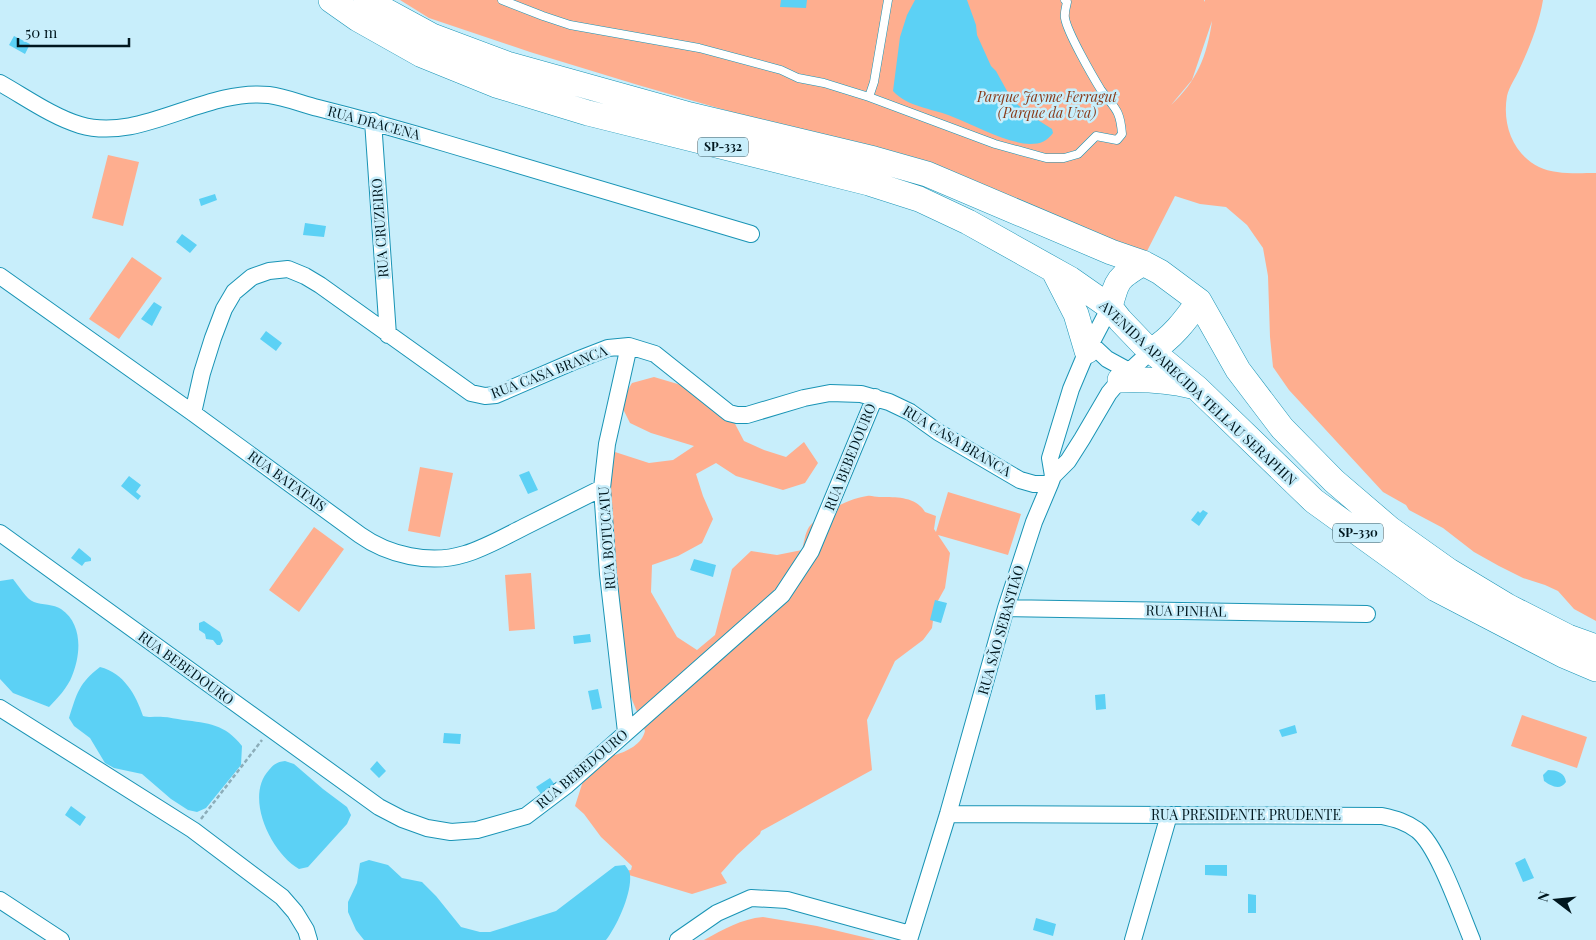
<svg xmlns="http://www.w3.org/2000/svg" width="1596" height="940" font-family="'Playfair Display',serif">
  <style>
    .green { fill: #feae8f; fill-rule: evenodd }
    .water { fill: #5cd1f5 }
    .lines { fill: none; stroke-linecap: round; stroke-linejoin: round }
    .service-casing { stroke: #1994b5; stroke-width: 9 }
    .minor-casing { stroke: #1994b5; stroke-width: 18 }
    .primary-casing { stroke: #1994b5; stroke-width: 26 }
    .path { stroke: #8cadb9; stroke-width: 2.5; stroke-dasharray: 4 2.5; stroke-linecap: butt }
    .service { stroke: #fff; stroke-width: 8 }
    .minor { stroke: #fff; stroke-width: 16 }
    .primary { stroke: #fff; stroke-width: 25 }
    .labels { text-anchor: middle; stroke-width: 5; stroke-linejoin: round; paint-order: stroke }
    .shield { fill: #c8eefb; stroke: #3d5860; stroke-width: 1 }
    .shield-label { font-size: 12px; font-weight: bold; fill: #01171e }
    .park-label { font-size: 14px; font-style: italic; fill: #893a19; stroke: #c8eefb }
    .street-label { font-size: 14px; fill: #01171e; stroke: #c8eefb }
  </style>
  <rect width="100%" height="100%" fill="#c8eefb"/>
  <!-- green -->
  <path class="green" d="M400,0H1204L1205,2V0H1543C1539,24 1530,46 1520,68C1516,77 1509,87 1507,96C1502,125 1513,154 1539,167C1555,175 1579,173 1596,173V621L1574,609L1558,591L1545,585L1523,578L1499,566L1474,552L1443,528L1409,510L1406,505L1383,492L1289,390L1273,367L1270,337L1268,276L1263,248L1247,225L1226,207L1200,204L1175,196L1143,259L767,122L638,85L530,52L429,18ZM1212,21C1207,56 1197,81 1171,105L1192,80Z
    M108,155L139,162L123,226L92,218Z
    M132,257L162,278L119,339L89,319Z
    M654,377L698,390L733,420L744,441L764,450L786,457L804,442L818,463L805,483L783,490L736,476L716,463L696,474L703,496L713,519L702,543L678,556L652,565L651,592L677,637L697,650L715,635L732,569L751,551L777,555L802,550C804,543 805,533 809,527C820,513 850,498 867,496C871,495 875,497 879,497C894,497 916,496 925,512L936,516L934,529L936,532L948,492L1021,514L1008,555L938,535L950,553L945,588L935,606L932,628L923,640L895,661L867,720L872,770L761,831L760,834L737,855L721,873L727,883L692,894L619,872L631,870L632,866L601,837L584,814L575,806L584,778L615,749V755C628,751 642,744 645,731L628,690L598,462L615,452L649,463L673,460L694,446L651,433L630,423L620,403L632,383Z
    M420,467L453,473L440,537L408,531Z
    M314,527L344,549L299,612L269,590Z
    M531,573L535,629L509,631L505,575Z
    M1522,715L1587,737L1577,768L1511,746Z
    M763,917L817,926L876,940H704C724,929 741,919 763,917Z"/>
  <!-- water -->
  <path class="water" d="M781,0H807L806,8L780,7Z
    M915,0H967L976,25L977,35L991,66L996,71L1012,100L1030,115L1052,129L1053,133C1047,141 1041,144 1030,144C1006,143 976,126 953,117C935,109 912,108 896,94L893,91L900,37L907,15Z
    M14,36L30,44L25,54L9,45Z
    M215,194L217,200L201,206L199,199Z
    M305,223L326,226L324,237L303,235Z
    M182,234L197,245L190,253L176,242Z
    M154,302L162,307L152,326L141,319Z
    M266,331L282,343L276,351L260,339Z
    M529,471L538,490L528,494L519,475Z
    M129,476L141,485L136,492L141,496L138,500L121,486Z
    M1203,510L1208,513L1199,526L1191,520L1198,511L1200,513Z
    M79,548L91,558V561L85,562L82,566L71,558Z
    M694,559L716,565L713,577L690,570Z
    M13,579C19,586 26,599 34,602C42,605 54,604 61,609C83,624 81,654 72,676C68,687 57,699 49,707L13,693L0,679V581Z
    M935,600L947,603L941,623L930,620Z
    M204,621L220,632L223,641L220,645H217L213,640L206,639L205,634L199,630V623Z
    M590,634L591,642L574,644L573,636Z
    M100,667C124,673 136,695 143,716C151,718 156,716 163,717C169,717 176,719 183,720C208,723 225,724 242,746L241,765L206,808L197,812L188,810L171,799L142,774L114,768L105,763L90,738L74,726L69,718C77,693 79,683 100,667Z
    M598,689L602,708L592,710L588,691Z
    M1105,694L1106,709L1096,710L1095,695Z
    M1295,725L1297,733L1282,737L1279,730Z
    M444,733L461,734L460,744L443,743Z
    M285,761L294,764L323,789L347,807L351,815L347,824L308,867L299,869C271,853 244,797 269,770C274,764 277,762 285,761Z
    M377,761L386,771L379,778L370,769Z
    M1548,770C1557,770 1565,773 1566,782C1560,791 1551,786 1544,781L1543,775Z
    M550,778L555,785L541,794L536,787Z
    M71,806L86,817L80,826L65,815Z
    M1525,858L1534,878L1523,882L1515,863Z
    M369,860L388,865L402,878L422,882L436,896L461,927L480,932H490L556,911L615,866L625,865C627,868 630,871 630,875C632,893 617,926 606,940H364L356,930L348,912V902L357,883L360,863Z
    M1205,865H1227V876L1205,875Z
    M1248,894L1256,895V913H1248Z
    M1036,918L1056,924L1053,936L1033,930Z"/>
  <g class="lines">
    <defs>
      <path id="service" d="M502,0L543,16L570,25L699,48L781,70L798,78L824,83L869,97L995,144L1046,158H1064L1078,154L1096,136L1117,140L1122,134C1120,109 1115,109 1101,90C1093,77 1067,32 1065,18C1064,13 1066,7 1067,2L1065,0
        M869,97L874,82L888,0"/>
      <path id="minor" d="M0,83C25,97 53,117 80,125C141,143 204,88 269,95C285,97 302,104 318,108C362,119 405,131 448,144C549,174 650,204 751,234
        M373,121L388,335
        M0,276L193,413L360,535C388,555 430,565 465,554C485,548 504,537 524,527C550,514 576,501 602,488
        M1091,344L1107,359L1129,371
        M193,413L202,373L213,338L224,309L234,292L252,277L269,271L288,269L305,276L320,285L471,393L485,396L496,395L577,360L608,348L629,346L655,354L729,413L737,415H747L804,398L830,393L861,394L889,402L910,412L938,432L1020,480L1034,484H1050
        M1053,476L1050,458L1071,389L1087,351L1110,307
        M0,533L379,807L402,819L427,828L451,832L477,830L526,816L567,785L782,595L811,551L875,397
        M1006,608L1367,614
        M0,708L193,830L282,897L295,912L306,930L309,940
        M626,732L608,574L602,488L607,444L629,346
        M948,814L1382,816C1396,819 1406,822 1417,830C1438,846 1461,914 1472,940
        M0,900L61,940
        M678,940L717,913L751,898L787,900L910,934
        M909,940L948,814L1006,608L1034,522L1050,484L1053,476L1068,461L1082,439L1109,393L1120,380L1151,351
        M1133,940L1169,815"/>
      <path id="primary" d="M331,0L358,19L422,55L496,85L588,113L869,183L919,199L968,222L1070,279L1110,307L1120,320L1143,344L1197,388L1314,501L1436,589L1563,655L1596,669
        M366,0L432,36L507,64L690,115L874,159L927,174L1111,252L1143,263L1160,272L1199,301L1238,370L1282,428L1334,481L1390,529L1449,571L1507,606L1568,637L1596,647
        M1054,271L1076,314L1087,351
        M1110,307C1117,279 1118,278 1143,263
        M1151,351C1172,338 1185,321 1199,301
        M1120,380C1145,379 1167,380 1192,386"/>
    </defs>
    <!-- service casing -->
    <use href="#service" class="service-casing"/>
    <!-- minor casing -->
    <use href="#minor" class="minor-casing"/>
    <!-- primary casing -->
    <use href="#primary" class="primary-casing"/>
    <!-- path -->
    <path class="path" d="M201,819L262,740"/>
    <!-- service -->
    <use href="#service" class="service"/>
    <!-- minor -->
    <use href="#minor" class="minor"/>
    <!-- primary -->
    <use href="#primary" class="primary"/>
  </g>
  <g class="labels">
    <!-- shield labels -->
    <g class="shield">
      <rect x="698" y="137.5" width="50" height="19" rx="4"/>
      <rect x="1333" y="523.5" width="50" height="19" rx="4"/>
    </g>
    <g class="shield-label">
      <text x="723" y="151">SP-332</text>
      <text x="1358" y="537">SP-330</text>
    </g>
    <!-- park labels -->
    <g class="park-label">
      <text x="1047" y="102">Parque Jayme Ferragut<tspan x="1047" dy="16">(Parque da Uva)</tspan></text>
    </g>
    <!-- street labels -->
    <g class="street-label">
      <text transform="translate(374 123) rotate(15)" y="5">RUA DRACENA</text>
      <text transform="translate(380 228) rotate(-94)" y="5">RUA CRUZEIRO</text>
      <text transform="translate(549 372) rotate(-21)" y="5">RUA CASA BRANCA</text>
      <text transform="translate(1198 393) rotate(43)" y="5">AVENIDA APARECIDA TELLAU SERAPHIN</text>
      <text transform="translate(957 441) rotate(31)" y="5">RUA CASA BRANCA</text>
      <text transform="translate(850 457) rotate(-68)" y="5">RUA BEBEDOURO</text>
      <text transform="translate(287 481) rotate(36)" y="5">RUA BATATAIS</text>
      <text transform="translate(607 538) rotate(-94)" y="5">RUA BOTUCATU</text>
      <text transform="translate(1186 611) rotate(1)" y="5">RUA PINHAL</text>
      <text transform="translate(1001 630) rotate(-74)" y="5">RUA SÃO SEBASTIÃO</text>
      <text transform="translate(186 668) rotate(36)" y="5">RUA BEBEDOURO</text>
      <text transform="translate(582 769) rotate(-40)" y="5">RUA BEBEDOURO</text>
      <text x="1246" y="820">RUA PRESIDENTE PRUDENTE</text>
    </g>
  </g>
  <!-- north arrow -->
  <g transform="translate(1556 900) rotate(286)" stroke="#c8eefb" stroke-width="4" paint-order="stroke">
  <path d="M0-4L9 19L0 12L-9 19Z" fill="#01171e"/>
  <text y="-8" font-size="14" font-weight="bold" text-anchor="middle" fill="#01171e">N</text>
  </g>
  <!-- scale -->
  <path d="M18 38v8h111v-8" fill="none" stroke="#01171e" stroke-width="2.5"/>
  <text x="25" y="38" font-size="15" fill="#01171e" stroke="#c8eefb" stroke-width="4" paint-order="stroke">50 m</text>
</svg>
